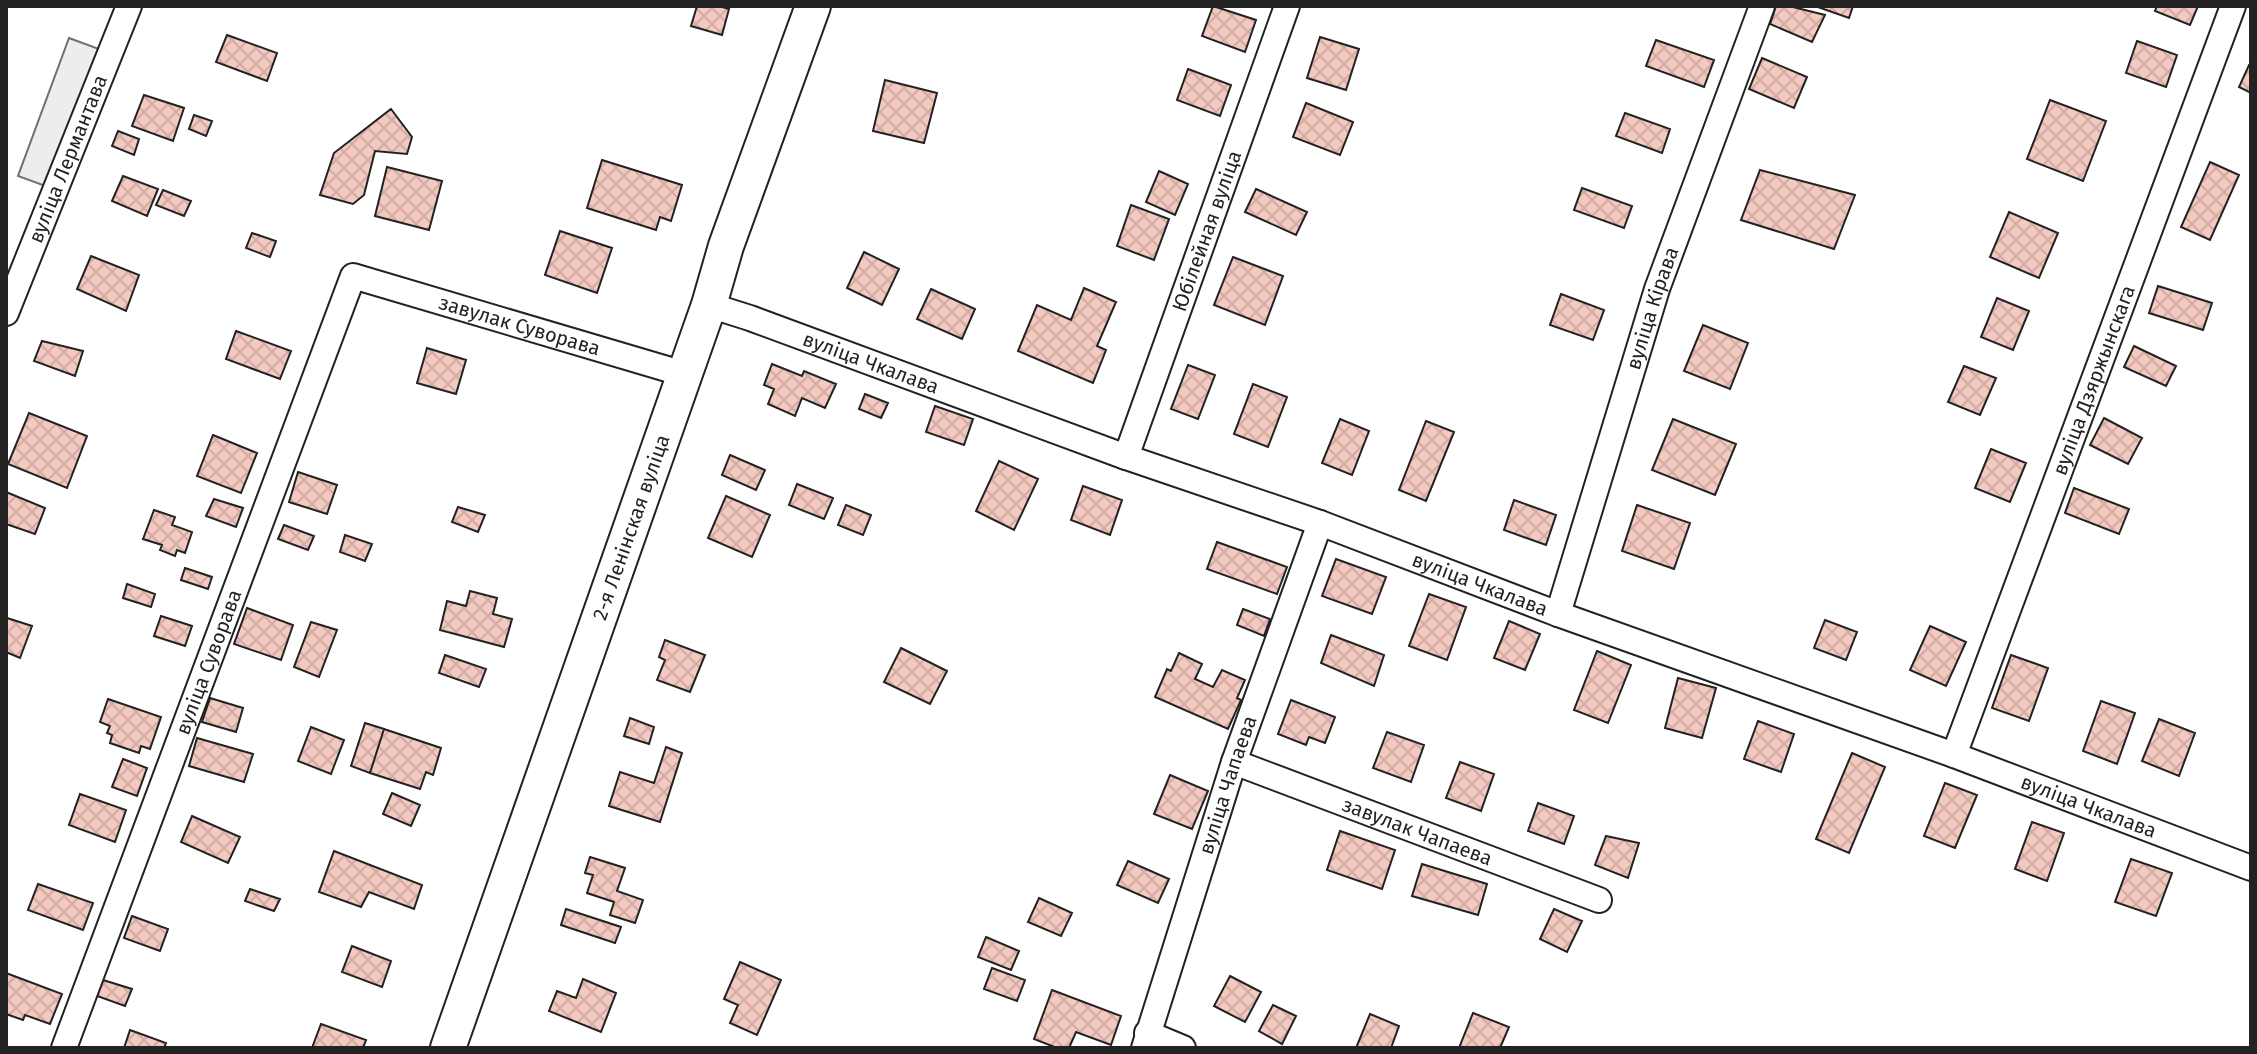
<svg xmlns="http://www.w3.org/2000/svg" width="2257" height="1054" font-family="'Fira Sans',sans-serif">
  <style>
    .parking { fill: #ededed; stroke: #6f6f6f; stroke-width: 2 }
    .building { fill: url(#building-cross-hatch); stroke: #222; stroke-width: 2 }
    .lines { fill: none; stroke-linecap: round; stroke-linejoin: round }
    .street-casing { stroke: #222; stroke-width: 28 }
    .secondary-casing { stroke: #222; stroke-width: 38 }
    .street { stroke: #fff; stroke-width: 24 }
    .secondary { stroke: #fff; stroke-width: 34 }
    .labels { text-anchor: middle; stroke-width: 6; stroke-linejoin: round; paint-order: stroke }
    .street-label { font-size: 20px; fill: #222; stroke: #fff }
  </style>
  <defs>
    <pattern id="building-cross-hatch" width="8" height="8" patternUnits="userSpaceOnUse" patternTransform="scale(2)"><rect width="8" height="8" fill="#f3c9c0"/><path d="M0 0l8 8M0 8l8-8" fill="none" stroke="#d0aca5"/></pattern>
  </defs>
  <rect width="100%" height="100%" fill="#fff"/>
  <!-- parking -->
  <path class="parking" d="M69,38L99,49L48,187L18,176Z"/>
  <!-- building -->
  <path class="building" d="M697,6H719L729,9L722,35L691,26Z
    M1213,6L1256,20L1245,52L1202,36Z
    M1776,6H1789L1825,15L1812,42L1770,24Z
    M1815,6H1853L1849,18Z
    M2157,6H2198L2190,25L2155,11Z
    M227,35L277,53L267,81L216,62Z
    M1320,37L1359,49L1346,90L1307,78Z
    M1656,40L1714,60L1704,87L1646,66Z
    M2137,41L2177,55L2166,87L2126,73Z
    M1762,58L1807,77L1794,108L1749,89Z
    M2249,65L2251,66V93L2239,87Z
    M1188,69L1231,85L1220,116L1177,100Z
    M885,80L937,93L924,143L873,131Z
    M144,95L184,108L173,141L132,126Z
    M2050,100L2106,121L2083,181L2027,159Z
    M1306,103L1353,122L1340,155L1293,137Z
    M391,109L412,137L407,154L375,151L364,195L353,204L320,195L334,153Z
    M1625,113L1670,129L1662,153L1616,136Z
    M194,115L212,121L206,136L189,129Z
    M118,131L139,139L134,155L112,146Z
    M602,160L682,185L671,221L660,217L656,230L587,208Z
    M2210,162L2239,175L2210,240L2181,227Z
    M387,167L442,181L429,230L375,216Z
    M1760,170L1855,195L1834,249L1741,220Z
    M1159,171L1188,184L1175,215L1146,202Z
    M123,176L158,189L147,216L112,201Z
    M1582,188L1632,206L1624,228L1574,210Z
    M1256,189L1307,212L1296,235L1245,212Z
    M163,190L191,201L184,216L156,205Z
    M1131,205L1169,219L1154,260L1117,246Z
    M2009,212L2058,233L2039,278L1990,257Z
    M560,231L612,248L597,293L545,275Z
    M252,233L276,241L270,257L246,248Z
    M864,252L899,269L882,305L847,288Z
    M91,256L139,275L126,311L77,289Z
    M1233,257L1283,276L1265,325L1214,305Z
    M2158,286L2212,303L2203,330L2149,313Z
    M1084,288L1116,302L1097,346L1106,350L1093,383L1018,351L1037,305L1071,320Z
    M931,289L975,309L962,339L917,319Z
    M1561,294L1604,310L1593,340L1550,325Z
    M1997,298L2029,311L2013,350L1981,337Z
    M1703,325L1748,343L1730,389L1684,371Z
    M236,331L291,351L280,379L226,359Z
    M42,341L83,351L75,376L34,361Z
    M2134,346L2176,366L2166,386L2124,367Z
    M427,348L466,360L456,394L417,383Z
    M772,364L802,376L804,371L836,384L825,408L802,398L795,416L768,404L774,389L764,385Z
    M1188,365L1215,375L1198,419L1171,409Z
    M1964,366L1996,378L1980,415L1948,402Z
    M1253,384L1287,397L1268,447L1234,434Z
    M865,394L888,403L881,418L859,409Z
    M935,406L973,419L964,445L926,432Z
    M29,413L87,436L67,488L8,464Z
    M2104,418L2142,438L2128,464L2090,445Z
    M1340,419L1369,431L1352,475L1322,463Z
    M1673,419L1736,444L1715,495L1652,470Z
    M1426,421L1454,432L1426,501L1399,490Z
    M213,435L257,453L241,493L197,476Z
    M1991,449L2026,463L2010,502L1975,488Z
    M730,455L765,470L756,490L722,475Z
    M999,461L1038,479L1014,530L976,511Z
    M298,472L337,485L327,514L289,502Z
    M797,484L833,498L824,519L789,505Z
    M1083,486L1122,500L1110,535L1071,520Z
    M2074,488L2129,509L2119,534L2065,513Z
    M6,492L45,508L35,534L6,524Z
    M726,496L770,515L752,557L708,538Z
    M214,499L243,508L236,527L206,516Z
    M1514,500L1556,515L1546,545L1504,530Z
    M846,505L871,515L863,535L838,525Z
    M1637,505L1690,523L1674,569L1622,551Z
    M458,507L485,515L478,532L452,522Z
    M154,510L175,517L172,525L192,532L185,553L177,550L175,556L160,550L162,545L143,539Z
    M284,525L314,536L308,550L278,539Z
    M345,535L372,544L365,561L340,552Z
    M1217,542L1287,567L1277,594L1207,569Z
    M1336,559L1386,577L1372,614L1322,596Z
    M185,568L212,577L208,589L181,580Z
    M127,584L155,594L151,607L123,598Z
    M470,591L497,598L493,614L512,619L504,647L440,630L447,601L466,606Z
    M1429,594L1466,607L1447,660L1409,646Z
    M247,608L293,625L281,660L234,644Z
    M1243,609L1270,619L1264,636L1237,625Z
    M161,616L192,626L185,646L154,636Z
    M7,618L32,626L20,658L6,652Z
    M1825,620L1857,632L1846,660L1814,648Z
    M1509,621L1540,634L1525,670L1494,658Z
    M311,622L337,630L319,677L294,667Z
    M1930,626L1966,642L1946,686L1910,670Z
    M1331,635L1384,655L1374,686L1321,663Z
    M665,640L705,655L690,692L657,680L665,660L659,657Z
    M901,648L947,671L930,704L884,682Z
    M1597,651L1631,665L1608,723L1574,710Z
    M1179,653L1202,664L1195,679L1213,687L1222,670L1245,680L1237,698L1241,700L1228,729L1155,697L1167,669L1171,671Z
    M445,655L486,669L479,687L439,673Z
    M2011,655L2048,668L2029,721L1992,708Z
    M1678,678L1716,688L1702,738L1665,728Z
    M210,698L243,708L236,732L202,722Z
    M108,699L161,717L150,749L141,746L139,753L110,743L112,735L107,733L110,726L100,722Z
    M1291,700L1335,717L1325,743L1309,737L1306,745L1278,734Z
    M2101,701L2135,713L2117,764L2083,751Z
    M630,718L654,727L649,744L624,736Z
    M2159,719L2195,733L2179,776L2142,761Z
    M1758,721L1794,734L1781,772L1744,759Z
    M365,723L384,729L370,773L351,766Z
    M311,727L344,740L331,774L298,761Z
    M384,729L441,748L433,775L426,772L420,789L370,773Z
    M1387,732L1424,745L1411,782L1373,768Z
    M197,738L253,754L244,782L189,766Z
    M666,747L682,753L660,822L609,806L620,772L654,783Z
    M1852,753L1885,767L1849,853L1816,839Z
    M123,759L147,768L137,796L112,787Z
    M1460,762L1494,774L1481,811L1446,798Z
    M1170,775L1208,791L1192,829L1154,814Z
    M1945,783L1977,795L1955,848L1924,836Z
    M392,793L420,805L411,826L383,814Z
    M80,794L126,810L115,842L69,825Z
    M1538,803L1574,816L1564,844L1528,831Z
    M192,816L240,837L228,863L181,842Z
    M2032,822L2064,833L2047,881L2015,869Z
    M1340,831L1395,850L1382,889L1327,870Z
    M1606,836L1639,843L1628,878L1595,865Z
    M334,851L422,885L414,909L369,892L361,907L319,892Z
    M590,857L625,868L617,891L643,900L635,923L610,915L614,902L587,893L593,875L585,873Z
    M2131,859L2172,873L2156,916L2115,902Z
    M1128,861L1169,879L1158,903L1117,885Z
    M1422,864L1487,884L1478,915L1412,896Z
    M38,884L93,903L83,930L28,910Z
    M250,889L280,899L274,911L245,901Z
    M1039,898L1072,913L1061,936L1028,922Z
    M566,909L621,927L615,943L561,925Z
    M1554,909L1582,921L1567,952L1540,939Z
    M132,916L168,929L160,951L124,938Z
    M986,937L1019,951L1011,970L978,957Z
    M352,946L391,961L382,987L342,972Z
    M740,962L781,980L757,1035L730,1023L738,1005L724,999Z
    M992,968L1025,980L1017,1001L984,989Z
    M6,973L62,994L50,1024L25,1015L23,1020L6,1014Z
    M1230,976L1261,992L1245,1022L1214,1006Z
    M583,979L616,993L601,1032L549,1011L557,991L576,998Z
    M103,980L132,989L125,1006L97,996Z
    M1052,990L1121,1016L1111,1045L1076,1032L1069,1048H1057L1034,1039Z
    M1273,1005L1296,1016L1282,1044L1259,1031Z
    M1473,1013L1509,1027L1500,1048H1459Z
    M1370,1014L1399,1026L1391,1048H1356Z
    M321,1024L366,1040L363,1048H312Z
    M130,1030L166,1043L164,1048H124Z"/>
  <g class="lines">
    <defs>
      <g id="street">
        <path id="s1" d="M709,305L750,318L1126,457L1320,523L1558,614L1954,755L2251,868"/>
        <path id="s2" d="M6,313L129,6"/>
        <path id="s3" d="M1126,457L1287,6"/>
        <path id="s4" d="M1558,614L1657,289L1762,6"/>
        <path id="s5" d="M1954,755L2233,6"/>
        <path id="s6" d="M1234,762L1599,900"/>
        <path d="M1147,1033L1183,1048"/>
        <path id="s7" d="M64,1048L353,276L684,374"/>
        <path id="s8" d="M1144,1048L1234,762L1320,523"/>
      </g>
      <g id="secondary">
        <path id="s9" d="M448,1048L709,305L726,246L813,6"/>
      </g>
    </defs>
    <!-- street casing -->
    <use href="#street" class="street-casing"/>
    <!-- secondary casing -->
    <use href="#secondary" class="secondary-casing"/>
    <!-- street -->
    <use href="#street" class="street"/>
    <!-- secondary -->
    <use href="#secondary" class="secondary"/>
  </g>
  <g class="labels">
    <!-- street labels -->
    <g class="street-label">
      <text dy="7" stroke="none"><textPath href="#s2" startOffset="166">вуліца Лермантава</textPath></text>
      <text dy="7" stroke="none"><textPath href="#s3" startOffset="240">Юбілейная вуліца</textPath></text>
      <text dy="7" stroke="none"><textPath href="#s4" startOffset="320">вуліца Кірава</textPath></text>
      <text dy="7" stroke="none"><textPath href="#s7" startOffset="998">завулак Суворава</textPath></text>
      <text dy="7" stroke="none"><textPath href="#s1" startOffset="172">вуліца Чкалава</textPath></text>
      <text dy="7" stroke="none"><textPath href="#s5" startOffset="400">вуліца Дзяржынскага</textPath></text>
      <text dy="7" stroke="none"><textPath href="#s9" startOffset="552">2-я Ленінская вуліца</textPath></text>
      <text dy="7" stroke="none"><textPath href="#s1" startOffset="820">вуліца Чкалава</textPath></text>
      <text dy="7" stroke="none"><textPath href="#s7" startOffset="412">вуліца Суворава</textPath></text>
      <text dy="7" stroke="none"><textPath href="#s8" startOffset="276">вуліца Чапаева</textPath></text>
      <text dy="7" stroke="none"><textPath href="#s1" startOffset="1468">вуліца Чкалава</textPath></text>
      <text dy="7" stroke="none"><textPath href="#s6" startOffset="196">завулак Чапаева</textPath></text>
    </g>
  </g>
  <!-- border -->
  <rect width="2257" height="1054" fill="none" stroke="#222222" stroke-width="16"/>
</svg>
